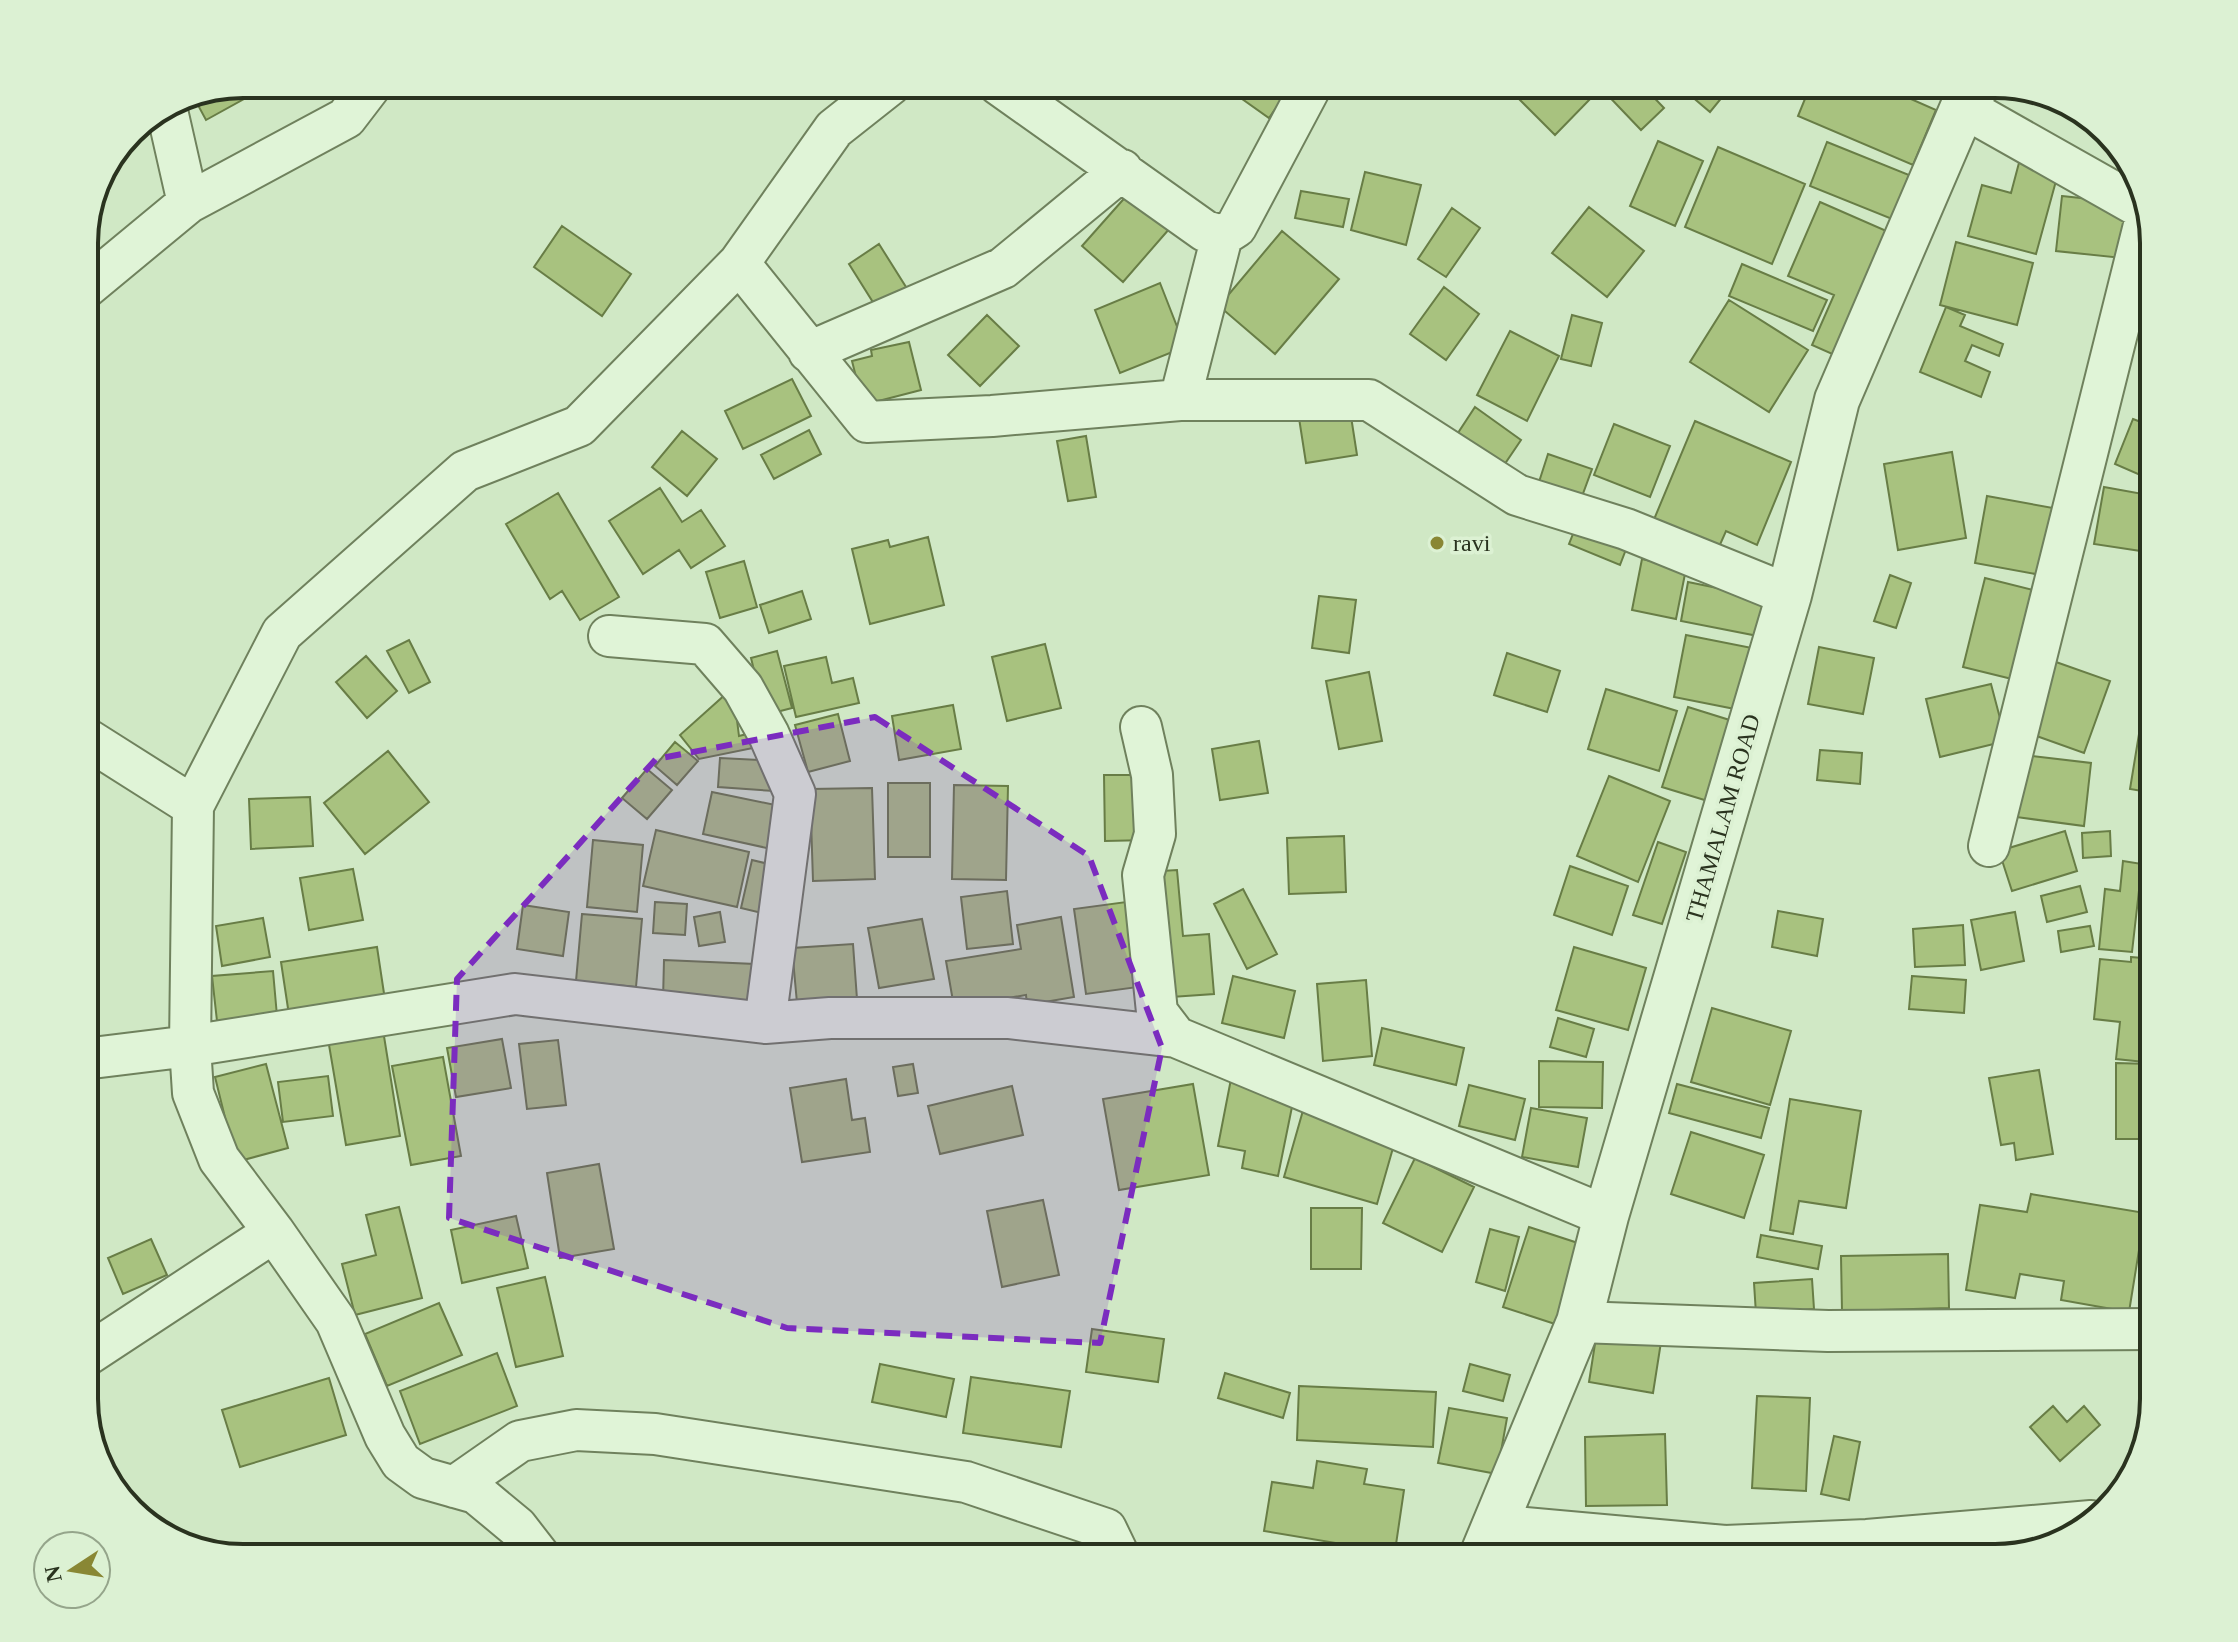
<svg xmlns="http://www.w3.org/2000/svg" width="2238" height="1642" font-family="Georgia,serif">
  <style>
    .building { fill: #a8c27f; stroke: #687d46; stroke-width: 2 }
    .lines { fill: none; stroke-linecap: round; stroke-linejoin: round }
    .minor-casing { stroke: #6f815d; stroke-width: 44 }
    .tertiary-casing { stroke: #6f815d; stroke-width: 48 }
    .minor { stroke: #e0f4d7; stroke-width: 40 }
    .tertiary { stroke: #e0f4d7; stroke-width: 44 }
    .marked { fill: #7b2cbf; fill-opacity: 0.2; stroke: #7b2cbf; stroke-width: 6; stroke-dasharray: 16 10; stroke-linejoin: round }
    .poi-dot { fill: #898734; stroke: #dcf1d3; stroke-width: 3 }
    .labels { text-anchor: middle; stroke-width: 7; stroke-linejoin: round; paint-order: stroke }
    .poi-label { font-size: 24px; fill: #2a331f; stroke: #dcf1d3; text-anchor: start }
    .street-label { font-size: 24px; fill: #2a331f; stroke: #dcf1d3 }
    .rim { fill: none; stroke: #2a331f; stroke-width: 4 }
  </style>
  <rect width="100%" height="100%" fill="#d0e8c5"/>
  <!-- building -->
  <path class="building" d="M243,84H271L206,120L192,94Z
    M1016,84H1057L1043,104Z
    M1221,84H1293L1269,118Z
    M1517,84H1583L1594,95L1555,135L1510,90Z
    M1597,84H1641L1664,108L1641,130Z
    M1677,84H1720L1728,90L1710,112Z
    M1811,84H1877L1936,110L1913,165L1798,116Z
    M1658,141L1703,161L1675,226L1630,206Z
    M1827,142L1909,175L1892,219L1810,186Z
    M1718,147L1805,184L1772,264L1685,227Z
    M2020,159L2059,170L2036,254L1968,236L1982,185L2011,193Z
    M1365,172L1421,185L1406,245L1351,230Z
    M1301,191L1349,199L1343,227L1295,218Z
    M1129,193L1170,228L1123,282L1082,246Z
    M2062,196L2127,203L2122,258L2056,251Z
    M1820,202L1891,233L1839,357L1812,345L1834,295L1788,276Z
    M1589,207L1644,251L1607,297L1552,253Z
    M1452,208L1480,228L1446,277L1418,259Z
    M562,226L631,274L602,316L534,267Z
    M1282,231L1339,279L1275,354L1219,306Z
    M1956,242L2033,263L2017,325L1940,305Z
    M879,244L906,287L876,307L849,264Z
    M1742,264L1827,300L1813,331L1729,296Z
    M2145,268L2154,269V335L2136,333Z
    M1160,283L1185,347L1120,373L1095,310Z
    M1444,287L1479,314L1446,360L1410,334Z
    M1729,300L1808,350L1769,412L1690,362Z
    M1946,307L1965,315L1960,326L2003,344L1999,356L1972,345L1965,361L1990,372L1981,397L1920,372Z
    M987,315L1019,346L980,386L948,355Z
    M1572,315L1602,323L1591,366L1561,359Z
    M1510,331L1559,356L1527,421L1477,395Z
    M909,342L921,390L863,405L852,361L872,356L871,350Z
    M792,379L811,416L743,449L725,411Z
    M1475,407L1521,440L1500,471L1454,439Z
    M1350,410L1357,455L1306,463L1299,418Z
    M2133,419L2154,427V481L2115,464Z
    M1695,421L1791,462L1757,545L1726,531L1715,556L1650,529Z
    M1614,424L1670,446L1650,497L1594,475Z
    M809,430L821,454L774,479L761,455Z
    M682,431L717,459L687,496L652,467Z
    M1086,436L1096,497L1068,501L1057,441Z
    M1952,452L1966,538L1898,550L1884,464Z
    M1548,454L1592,469L1581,499L1538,485Z
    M2104,487L2154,496V553L2094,544Z
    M660,488L682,522L701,510L725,546L691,568L679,550L643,574L609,521Z
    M558,493L619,597L580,620L562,591L550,599L506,524Z
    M1987,496L2053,508L2041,575L1975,563Z
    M1577,524L1628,544L1620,565L1569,544Z
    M928,537L944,605L870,624L852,549L888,540L890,547Z
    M1642,559L1686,569L1676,619L1632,610Z
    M744,561L757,607L720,618L706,572Z
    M1890,575L1911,583L1896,628L1874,621Z
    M1985,578L2037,591L2016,680L1963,667Z
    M1688,582L1771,599L1763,637L1681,621Z
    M802,591L811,619L769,633L760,605Z
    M1319,596L1356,600L1349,653L1312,648Z
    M1686,635L1757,649L1745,711L1674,697Z
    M409,640L430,682L409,693L387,651Z
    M1045,644L1061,708L1007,721L992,657Z
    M1819,647L1874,658L1863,714L1808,704Z
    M777,651L792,708L765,715L751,658Z
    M1507,653L1560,671L1547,712L1494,695Z
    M366,656L397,691L367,718L336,682Z
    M826,657L832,683L853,678L859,703L796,717L784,666Z
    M2056,662L2110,681L2084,753L2031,734Z
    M1369,672L1382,741L1339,749L1326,681Z
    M1991,684L2006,741L1940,757L1926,699Z
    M1606,689L1677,711L1659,771L1588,749Z
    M727,693L736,712L739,736L751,733L753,748L699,759L680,735Z
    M953,705L961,749L899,760L892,716Z
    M1688,707L1736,722L1711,802L1662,787Z
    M838,714L850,761L808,772L795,725Z
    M2140,728L2154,731V793L2130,789Z
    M1259,741L1268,793L1220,800L1212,749Z
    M675,742L698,761L677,785L655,766Z
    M1820,750L1862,753L1860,784L1817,780Z
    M388,751L429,802L365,854L324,803Z
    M2023,755L2091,763L2084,826L2016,817Z
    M720,758L776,761L774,791L718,787Z
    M647,769L672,790L647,819L622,798Z
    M1104,775H1148L1149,840L1105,841Z
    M1609,776L1670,801L1638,882L1577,856Z
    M888,783H930V857H888Z
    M954,785L1008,786L1006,880L952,879Z
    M872,788L875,879L813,881L810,789Z
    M712,792L785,807L776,850L703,834Z
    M310,797L313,846L251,849L249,799Z
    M656,830L749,852L737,907L643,886Z
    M2065,831L2077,871L2012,891L1999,851Z
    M2110,831L2111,856L2083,858L2082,833Z
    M1344,836L1346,892L1289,894L1287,838Z
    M593,840L643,845L637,912L587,907Z
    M1658,842L1686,852L1662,924L1633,915Z
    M752,860L777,866L766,914L741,908Z
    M2123,861L2142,864L2132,952L2099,949L2105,889L2120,891Z
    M1570,866L1628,886L1612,935L1554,915Z
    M353,869L363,920L309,930L300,878Z
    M1177,870L1183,936L1209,934L1214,994L1157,998L1146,872Z
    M2080,886L2087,912L2047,922L2041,896Z
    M1243,889L1277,954L1247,969L1214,904Z
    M1007,891L1013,944L967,949L961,897Z
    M1141,900L1153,985L1086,994L1074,909Z
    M655,902L687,904L685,935L653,933Z
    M523,905L569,912L563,956L517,949Z
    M1778,911L1823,919L1817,956L1772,947Z
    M720,912L725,942L699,946L694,917Z
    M2015,912L2024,961L1981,970L1971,920Z
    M582,914L642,919L636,987L576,981Z
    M1061,917L1074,997L1027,1005L1026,995L954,1007L946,961L1021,949L1017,925Z
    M263,918L270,957L222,966L216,926Z
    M922,919L934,979L879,988L868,928Z
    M1963,925L1965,965L1915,967L1913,929Z
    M2090,926L2094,946L2061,952L2058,931Z
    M853,944L857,999L797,1003L792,948Z
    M377,947L385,1000L289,1015L281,962Z
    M1574,947L1646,968L1628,1030L1556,1010Z
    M2131,957L2154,959V1063L2116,1059L2120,1022L2094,1019L2100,959L2131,962Z
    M664,960L755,964L754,1004L663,1000Z
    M273,971L277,1016L217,1021L212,976Z
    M1233,976L1295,991L1284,1038L1222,1023Z
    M1912,976L1966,980L1964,1013L1909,1009Z
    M1366,980L1372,1056L1323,1061L1317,984Z
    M1712,1008L1791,1031L1770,1105L1691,1082Z
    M1558,1018L1594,1029L1586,1057L1550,1047Z
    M1382,1028L1464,1048L1456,1085L1374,1065Z
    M383,1030L400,1136L346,1145L328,1039Z
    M502,1039L511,1088L456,1097L447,1048Z
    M558,1040L566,1105L527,1109L519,1044Z
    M443,1057L461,1156L411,1165L392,1066Z
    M1539,1061L1603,1062L1602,1108L1539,1107Z
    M2116,1063L2150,1064L2149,1139H2116Z
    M266,1064L288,1148L236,1162L215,1077Z
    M913,1064L918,1093L898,1096L893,1067Z
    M2039,1070L2053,1154L2016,1160L2014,1143L2001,1145L1989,1078Z
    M328,1076L333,1116L283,1122L278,1082Z
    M846,1079L852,1120L865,1118L870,1152L802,1162L790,1088Z
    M1231,1079L1295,1092L1278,1176L1242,1168L1245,1151L1218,1146Z
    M1193,1084L1209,1175L1119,1190L1103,1099Z
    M1677,1084L1769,1108L1761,1138L1669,1113Z
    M1469,1085L1525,1099L1515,1140L1459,1126Z
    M1012,1086L1023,1135L940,1154L928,1106Z
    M1790,1099L1861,1111L1846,1208L1799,1201L1793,1234L1770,1230Z
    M1304,1107L1397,1134L1377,1204L1284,1177Z
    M1531,1108L1587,1118L1578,1167L1522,1157Z
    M1691,1132L1764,1155L1744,1218L1671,1194Z
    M1415,1158L1474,1187L1442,1252L1383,1223Z
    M599,1164L614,1249L560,1258L547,1173Z
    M2031,1194L2145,1213L2129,1312L2061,1300L2064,1281L2020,1274L2015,1298L1966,1290L1980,1205L2027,1212Z
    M1043,1200L1059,1275L1002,1287L987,1211Z
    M399,1207L422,1298L355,1315L342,1264L376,1255L366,1215Z
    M1311,1208H1362L1361,1269H1311Z
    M516,1216L528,1268L462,1283L451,1230Z
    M1529,1227L1584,1245L1558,1325L1503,1307Z
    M1490,1229L1519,1237L1505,1291L1476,1282Z
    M1761,1235L1822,1246L1818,1269L1757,1257Z
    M151,1239L167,1275L123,1294L108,1258Z
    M2140,1251H2154V1308H2141Z
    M1948,1254L1949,1308L1842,1311L1841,1256Z
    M545,1277L563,1356L516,1367L497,1288Z
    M1812,1279L1814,1309L1756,1314L1754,1283Z
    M439,1303L462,1355L387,1386L365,1334Z
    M1092,1329L1164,1339L1158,1382L1086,1372Z
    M1597,1331L1661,1342L1653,1393L1589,1382Z
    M2154,1347V1394L2146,1349Z
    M497,1353L517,1406L420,1444L400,1391Z
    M880,1364L954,1379L946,1417L872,1402Z
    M1470,1364L1510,1375L1503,1401L1463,1391Z
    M1225,1373L1290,1393L1283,1418L1218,1398Z
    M971,1377L1070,1391L1061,1447L963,1433Z
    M329,1378L346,1435L240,1467L222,1410Z
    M1299,1386L1436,1392L1433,1447L1297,1440Z
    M1757,1396L1810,1398L1806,1491L1752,1488Z
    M2053,1406L2067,1422L2084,1406L2100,1425L2060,1461L2030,1427Z
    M1449,1408L1507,1418L1497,1474L1438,1463Z
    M1665,1434L1667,1505L1586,1506L1585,1437Z
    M1834,1436L1860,1442L1849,1500L1821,1494Z
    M1317,1461L1367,1469L1364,1484L1404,1490L1394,1558H1340L1342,1544L1264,1531L1272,1482L1313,1488Z"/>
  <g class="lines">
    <defs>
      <path id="minor" d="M998,84L1205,231L1222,236L1236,227L1312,84
        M166,106L188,203
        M1963,107L2147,211
        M739,263L867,422L992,416L1180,400H1369L1517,495L1626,529L1789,595
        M84,289L188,203L346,118L372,84
        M809,352L1003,268L1122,170
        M1180,400L1222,236
        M609,636L705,644L743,688L769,735L795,794L765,1023
        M1141,727L1152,775L1155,834L1143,875L1157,1012L1176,1037
        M84,737L193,806
        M1989,846L2147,213
        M84,1059L190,1046L515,994L765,1023L830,1018H1008L1176,1037L1606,1216
        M1579,1322L1828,1331L2154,1329
        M84,1357L274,1232
        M454,1487L520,1441L576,1430L655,1434L966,1482L1106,1529L1120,1558
        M1493,1525L1725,1546L1867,1540L2091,1521
        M541,1558L517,1527L476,1493L423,1478L401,1462L385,1436L336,1321L274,1232L219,1159L193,1093L190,1046L193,806L282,633L465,471L579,426L739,263L834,129L891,84"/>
      <path id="tertiary" d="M1481,1558L1579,1322L1606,1216L1789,595L1837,400L1963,107L1978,84"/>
    </defs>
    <!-- minor casing -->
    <use href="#minor" class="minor-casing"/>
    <!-- tertiary casing -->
    <use href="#tertiary" class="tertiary-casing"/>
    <!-- minor -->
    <use href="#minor" class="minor"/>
    <!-- tertiary -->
    <use href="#tertiary" class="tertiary"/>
  </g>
  <!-- marked area -->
  <path class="marked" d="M875,717L1089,856L1162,1048L1100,1343L787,1328L449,1218L457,979L656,759Z"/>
  <!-- markers -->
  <circle class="poi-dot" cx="1437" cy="543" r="8"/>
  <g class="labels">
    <!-- poi labels -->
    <g class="poi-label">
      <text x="1453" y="551">ravi</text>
    </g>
    <!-- street labels -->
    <g class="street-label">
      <text transform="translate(1723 818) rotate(-74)" y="8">THAMALAM ROAD</text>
    </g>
  </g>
  <!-- crop -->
  <path d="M0 0H2238V1642H0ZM243 98H1995A145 145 0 0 1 2140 243V1399A145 145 0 0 1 1995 1544H243A145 145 0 0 1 98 1399V243A145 145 0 0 1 243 98Z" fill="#dcf1d3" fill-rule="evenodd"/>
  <path class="rim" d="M243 98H1995A145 145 0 0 1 2140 243V1399A145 145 0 0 1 1995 1544H243A145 145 0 0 1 98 1399V243A145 145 0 0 1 243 98Z"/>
  <!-- north arrow -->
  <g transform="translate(72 1570) rotate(258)"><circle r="38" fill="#dcf1d3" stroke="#95a58b" stroke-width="2"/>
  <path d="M0-6L14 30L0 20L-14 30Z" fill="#898734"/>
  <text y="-12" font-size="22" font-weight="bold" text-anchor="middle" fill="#2a331f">N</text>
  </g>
</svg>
